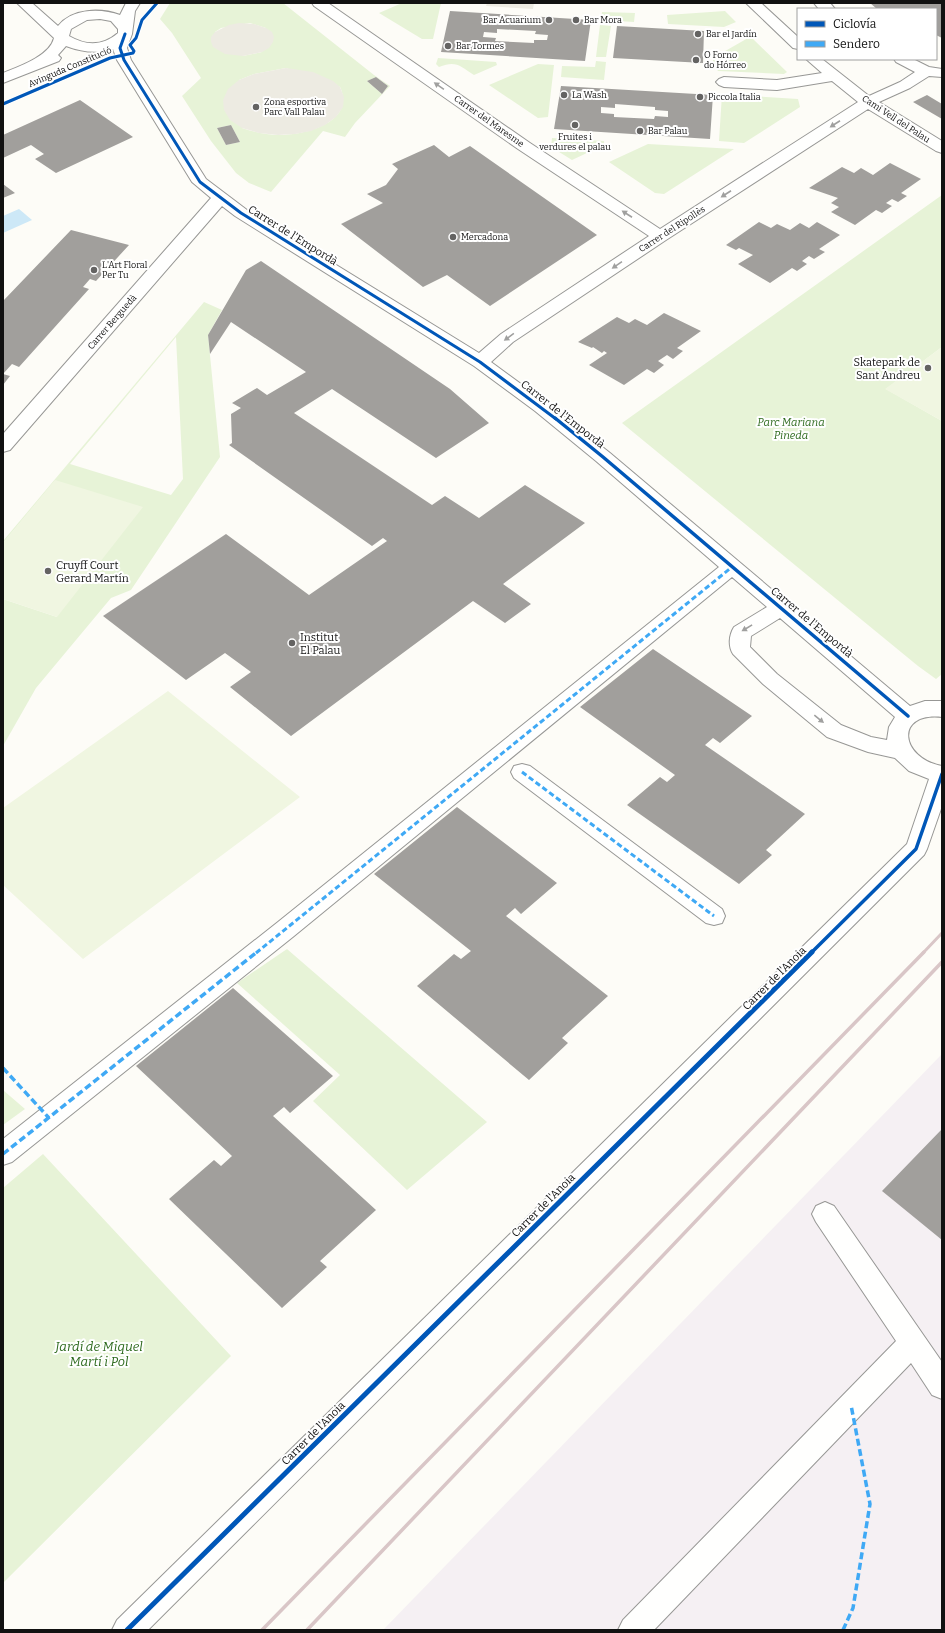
<svg xmlns="http://www.w3.org/2000/svg" width="945" height="1633" font-family="Bitter,serif">
  <style>
    .industrial { fill: #f5f0f3 }
    .green { fill: #e7f3d7; fill-rule: evenodd }
    .pitch { fill: #f0f6e1 }
    .plaza { fill: #edebe2 }
    .water { fill: #cde8f7 }
    .building { fill: #a19f9c; fill-rule: evenodd }
    .lines { fill: none; stroke-linecap: round; stroke-linejoin: round }
    .minor-casing { stroke: #979795; stroke-width: 2 }
    .minor { fill: #fffffe; fill-rule: evenodd }
    .rail-far1 { stroke: #d9c6c7; stroke-width: 3 }
    .rail { stroke: #d9c6c7; stroke-width: 3.5 }
    .quiet-far1 { stroke: #3fa9f5; stroke-width: 3; stroke-dasharray: 5.5 3; stroke-linecap: butt }
    .quiet { stroke: #3fa9f5; stroke-width: 3.5; stroke-dasharray: 7 3.5; stroke-linecap: butt }
    .cycleway-far2-casing { stroke: #fff; stroke-width: 5 }
    .cycleway-far1-casing { stroke: #fff; stroke-width: 6 }
    .cycleway-casing { stroke: #fff; stroke-width: 8 }
    .cycleway-far2 { stroke: #0057b8; stroke-width: 3 }
    .cycleway-far1 { stroke: #0057b8; stroke-width: 3.5 }
    .cycleway { stroke: #0057b8; stroke-width: 5 }
    .oneway { fill: #a0a09f }
    .poi-dot { fill: #646362; stroke: #fff; stroke-width: 1.5 }
    .labels { text-anchor: middle; stroke-width: 4; stroke-linejoin: round; paint-order: stroke }
    .far-poi-label { font-size: 9px; fill: #111; stroke: #fff; text-anchor: start }
    .far-street-label { font-size: 9px; fill: #111; stroke: #fff }
    .street-label { font-size: 11px; fill: #111; stroke: #fff }
    .poi-label { font-size: 11px; fill: #111; stroke: #fff; text-anchor: start }
    .park-label { font-size: 11px; font-style: italic; fill: #2f6b1f; stroke: #fff }
    .near-park-label { font-size: 13px; font-style: italic; fill: #2f6b1f; stroke: #fff }
  </style>
  <rect width="100%" height="100%" fill="#fdfcf7"/>
  <!-- industrial -->
  <path class="industrial" d="M942,1054V1630H383Z"/>
  <!-- green -->
  <path class="green" d="M170,3H283L374,75L390,86L355,123L345,137L323,131L271,192L249,183L236,173L211,141L182,96L201,78L172,33L160,19ZM250,23L266,28L262,52L243,56L215,32L221,28ZM286,68L340,87C356,122 305,135 279,135C266,135 254,132 242,128L239,80L254,74ZM376,77L388,86L382,94L367,81ZM231,125L240,142L226,145L217,128Z
    M402,3H441L433,39H422L379,13Z
    M725,11L736,22L724,27L668,24L667,15Z
    M602,12L635,13L634,22L601,20Z
    M600,25L611,26L606,57H596Z
    M748,38L753,39L787,72L784,74L718,71L713,64V58Z
    M438,58L496,62L497,65L474,75C460,66 456,60 439,67L436,64Z
    M596,61L606,62L604,80L561,77L562,66L595,67Z
    M538,64L554,65L548,117L538,118L489,85Z
    M722,94L798,99L800,107L744,143L719,141Z
    M552,138L604,141V145L572,160L551,147Z
    M648,144L734,149L664,194L655,193L609,162Z
    M942,195V347L886,389L942,421V674L936,679L918,666L622,423Z
    M204,302L222,310L208,335L220,457L131,590L111,598L36,688L3,746V599L57,617L55,481L3,543V541ZM176,337L183,479L171,495L70,464Z
    M287,949L487,1122L407,1190L313,1101L340,1075L237,983Z
    M3,1090L25,1109L3,1125Z
    M43,1154L231,1356L3,1583V1188Z"/>
  <!-- pitch -->
  <path class="pitch" d="M942,347V421L885,389Z
    M55,480L143,507L57,617L3,599V543Z
    M168,691L300,797L83,959L3,885V808Z"/>
  <!-- plaza -->
  <path class="plaza" d="M487,3H534L533,9L486,6Z
    M239,23L254,24L266,28L272,32L274,37L273,42L269,48L262,52L243,56L225,54L213,47L211,42V37L215,32L229,25Z
    M286,68L313,72L333,81L340,87L344,97L343,107L336,117L325,125L311,131L295,134L278,135L259,133L242,128L230,120L224,110L223,100L228,89L239,80L254,74Z"/>
  <!-- water -->
  <path class="water" d="M19,209L32,220L3,233V216Z"/>
  <!-- building -->
  <path class="building" d="M870,3H942V38L936,35V9H877Z
    M450,11L591,20L585,61L441,52ZM497,29L536,31L535,34L548,35L547,40H534V43L495,41L496,38L483,37L484,32L497,33Z
    M617,26L704,31L703,63L613,58Z
    M376,77L388,86L382,94L367,81Z
    M561,86L713,95L710,139L554,129ZM615,104L655,107V110L668,111V117L655,116L654,119L614,117V114L601,113V107L615,108Z
    M927,95L942,104V119L913,102Z
    M80,100L133,137L56,173L35,159L44,154L31,145L3,158V135Z
    M231,125L240,142L226,145L217,128Z
    M434,145L449,157L470,146L597,235L490,306L447,275L423,287L341,224L383,203L367,194L386,185L398,169L392,164Z
    M890,163L921,179L901,193L907,196L898,202L892,199L886,203L892,206L882,213L876,210L855,225L831,212L839,207L831,203L838,198L809,188L842,167L854,173L861,168L873,175Z
    M3,184L15,193L3,198Z
    M759,222L771,228L777,224L790,230L800,223L809,228L817,222L840,235L819,249L825,252L814,259L809,256L802,261L807,264L797,271L792,268L770,283L738,264L753,255L739,248L736,250L726,245Z
    M71,230L129,245L96,281L90,279L83,287L89,289L19,367L12,364L3,374L10,376L3,385V301Z
    M261,261L450,389L489,423L436,458L332,389L294,413L432,505L445,496L479,518L525,485L585,523L503,584L531,604L505,623L473,601L291,736L230,687L251,672L225,653L186,680L103,616L226,534L309,595L387,541L383,538L372,546L229,445L232,443L231,414L241,408L232,403L257,388L267,395L306,372L231,322L210,354L208,335L246,270Z
    M664,313L701,331L677,348L683,351L673,359L667,355L658,361L664,365L654,373L647,369L624,385L589,365L607,353L604,351L602,353L593,347L592,348L578,342L617,317L629,323L635,319L647,325Z
    M653,649L752,716L720,743L713,738L705,745L805,814L766,850L772,855L739,884L627,805L660,777L667,782L675,775L580,707Z
    M457,807L557,883L521,914L515,908L506,916L608,996L562,1038L568,1043L529,1080L417,986L454,954L461,959L471,951L374,874Z
    M233,988L333,1076L290,1113L284,1107L273,1116L376,1210L320,1261L327,1267L282,1308L169,1199L214,1160L221,1166L232,1156L136,1066Z
    M942,1129V1240L882,1191Z"/>
  <g class="lines">
    <defs>
      <path id="minor" d="M17,3H32L58,26C72,8 101,8 120,15L126,3H140L135,11L132,34L127,48L131,60L206,179L247,210L479,353L501,334L649,236L518,149L314,6L312,3H328L530,143L660,229L858,102L832,81L777,90L724,87L719,85L716,82L719,79L724,77L777,80L822,73L806,59H822L869,96L900,82L915,72L896,62L894,59H913L929,67L942,69V77L929,76L910,88L879,102L942,141V153L936,151L868,109L666,240L513,342L491,362L547,403L610,453L910,706L925,701H942V717C894,712 900,758 942,766V806L927,849L924,855L148,1630H112L117,1620L907,844L929,779L909,771L895,758L868,752L827,737L763,684L733,654C728,646 729,635 734,627L767,607L732,577L294,936L12,1162L3,1165V1139L278,922L719,567L596,461L535,411L474,366L235,216L222,206L10,450L3,452V434L211,198L192,182L117,60L113,49C97,54 82,52 66,46L58,55L61,58L59,61L3,83V73C18,67 50,56 54,38ZM100,19L111,21L118,29V33C103,46 86,46 69,36L71,29L87,20ZM780,618L895,717L889,727L887,740L871,737L841,725L777,674L750,647L751,636Z
        M746,3H761L798,37V49L793,48Z
        M814,3H830L835,9H819Z
        M522,764L530,766L722,909L725,916L722,923L714,925L706,923L514,778L511,772L514,766Z
        M825,1202L834,1206L942,1362V1399L932,1395L911,1363L654,1630H618L623,1620L896,1341L816,1222L812,1214L816,1206Z"/>
    </defs>
    <!-- minor casing -->
    <use href="#minor" class="minor-casing"/>
    <!-- minor -->
    <use href="#minor" class="minor"/>
    <!-- rail-far1 -->
    <path class="rail-far1" d="M923,953L942,933"/>
    <!-- rail -->
    <path class="rail" d="M262,1630L924,952
      M307,1630L942,962"/>
    <!-- quiet-far1 -->
    <path class="quiet-far1" d="M522,772L714,916
      M256,953L732,567"/>
    <!-- quiet -->
    <path class="quiet" d="M3,1068L49,1118
      M3,1154L257,952
      M843,1630L853,1608L870,1504L851,1405"/>
    <defs>
      <path id="cycleway-far2" d="M125,34L120,48L124,60L200,182L241,213L480,362L556,419
        M3,104L110,58L133,53L134,51L130,45L136,38L142,20L157,3"/>
      <path id="cycleway-far1" d="M555,418L603,457L908,716
        M811,953L916,849L942,774"/>
      <path id="cycleway" d="M127,1630L812,952"/>
    </defs>
    <!-- cycleway-far2 casing -->
    <use href="#cycleway-far2" class="cycleway-far2-casing"/>
    <!-- cycleway-far1 casing -->
    <use href="#cycleway-far1" class="cycleway-far1-casing"/>
    <!-- cycleway casing -->
    <use href="#cycleway" class="cycleway-casing"/>
    <!-- cycleway-far2 -->
    <use href="#cycleway-far2" class="cycleway-far2"/>
    <!-- cycleway-far1 -->
    <use href="#cycleway-far1" class="cycleway-far1"/>
    <!-- cycleway -->
    <use href="#cycleway" class="cycleway"/>
  </g>
  <!-- one-way arrows -->
  <defs><path id="oneway-solid" d="M-6-.8H1V-3.2L6.5 0L1 3.2V.8H-6Z"/></defs>
  <g class="oneway">
    <use href="#oneway-solid" transform="translate(439 86) rotate(-145)"/>
    <use href="#oneway-solid" transform="translate(835 124) rotate(147)"/>
    <use href="#oneway-solid" transform="translate(726 194) rotate(147)"/>
    <use href="#oneway-solid" transform="translate(627 214) rotate(-147)"/>
    <use href="#oneway-solid" transform="translate(617 265) rotate(146)"/>
    <use href="#oneway-solid" transform="translate(509 337) rotate(144)"/>
    <use href="#oneway-solid" transform="translate(747 628) rotate(149)"/>
    <use href="#oneway-solid" transform="translate(819 719) rotate(39)"/>
  </g>
  <!-- markers -->
  <g class="poi-dot">
    <circle cx="549" cy="20" r="4"/>
    <circle cx="576" cy="20" r="4"/>
    <circle cx="698" cy="34" r="4"/>
    <circle cx="448" cy="46" r="4"/>
    <circle cx="696" cy="60" r="4"/>
    <circle cx="564" cy="95" r="4"/>
    <circle cx="700" cy="97" r="4"/>
    <circle cx="256" cy="107" r="4"/>
    <circle cx="575" cy="125" r="4"/>
    <circle cx="640" cy="131" r="4"/>
    <circle cx="453" cy="237" r="4"/>
    <circle cx="94" cy="270" r="4"/>
    <circle cx="928" cy="368" r="4"/>
    <circle cx="48" cy="571" r="4"/>
    <circle cx="292" cy="643" r="4"/>
  </g>
  <g class="labels">
    <!-- far-poi labels -->
    <g class="far-poi-label">
      <text x="541" y="23" text-anchor="end">Bar Acuarium</text>
      <text x="584" y="23">Bar Mora</text>
      <text x="706" y="37">Bar el Jardín</text>
      <text x="456" y="49">Bar Tormes</text>
      <text x="704" y="58">O Forno<tspan x="704" dy="10">do Hórreo</tspan></text>
      <text x="572" y="98">La Wash</text>
      <text x="708" y="100">Piccola Italia</text>
      <text x="264" y="105">Zona esportiva<tspan x="264" dy="10">Parc Vall Palau</tspan></text>
      <text x="648" y="134">Bar Palau</text>
      <text x="575" y="140" text-anchor="middle">Fruites i<tspan x="575" dy="10">verdures el palau</tspan></text>
      <text x="461" y="240">Mercadona</text>
      <text x="102" y="268">L'Art Floral<tspan x="102" dy="10">Per Tu</tspan></text>
    </g>
    <!-- far-street labels -->
    <g class="far-street-label">
      <text transform="translate(70 67) rotate(-23)" y="3">Avinguda Constitució</text>
      <text transform="translate(896 119) rotate(33)" y="3">Camí Vell del Palau</text>
      <text transform="translate(489 121) rotate(35)" y="3">Carrer del Maresme</text>
      <text transform="translate(672 229) rotate(-33)" y="3">Carrer del Ripollès</text>
      <text transform="translate(112 322) rotate(-49)" y="3">Carrer Berguedà</text>
    </g>
    <!-- street labels -->
    <g class="street-label">
      <text transform="translate(293 235) rotate(32)" y="4">Carrer de l'Empordà</text>
      <text transform="translate(563 414) rotate(38)" y="4">Carrer de l'Empordà</text>
      <text transform="translate(812 622) rotate(40)" y="4">Carrer de l'Empordà</text>
      <text transform="translate(774 978) rotate(-45)" y="4">Carrer de l'Anoia</text>
      <text transform="translate(543 1205) rotate(-45)" y="4">Carrer de l'Anoia</text>
      <text transform="translate(313 1433) rotate(-45)" y="4">Carrer de l'Anoia</text>
    </g>
    <!-- poi labels -->
    <g class="poi-label">
      <text x="920" y="366" text-anchor="end">Skatepark de<tspan x="920" dy="13">Sant Andreu</tspan></text>
      <text x="56" y="569">Cruyff Court<tspan x="56" dy="13">Gerard Martín</tspan></text>
      <text x="300" y="641">Institut<tspan x="300" dy="13">El Palau</tspan></text>
    </g>
    <!-- park labels -->
    <g class="park-label">
      <text x="791" y="426">Parc Mariana<tspan x="791" dy="13">Pineda</tspan></text>
    </g>
    <!-- near-park labels -->
    <g class="near-park-label">
      <text x="99" y="1351">Jardí de Miquel<tspan x="99" dy="15">Martí i Pol</tspan></text>
    </g>
  </g>
  <!-- border -->
  <rect width="945" height="1633" fill="none" stroke="#111111" stroke-width="8"/>
  <!-- legend -->
  <rect x="797" y="8" width="140" height="52" fill="#ffffff" stroke="#a0a0a0"/>
  <rect x="805" y="21" width="20" height="6" fill="#0057b8" stroke="#a0a0a0"/>
  <text x="833" y="28" font-size="12" fill="#111111">Ciclovía</text>
  <rect x="805" y="41" width="20" height="6" fill="#3fa9f5" stroke="#a0a0a0"/>
  <text x="833" y="48" font-size="12" fill="#111111">Sendero</text>
</svg>
